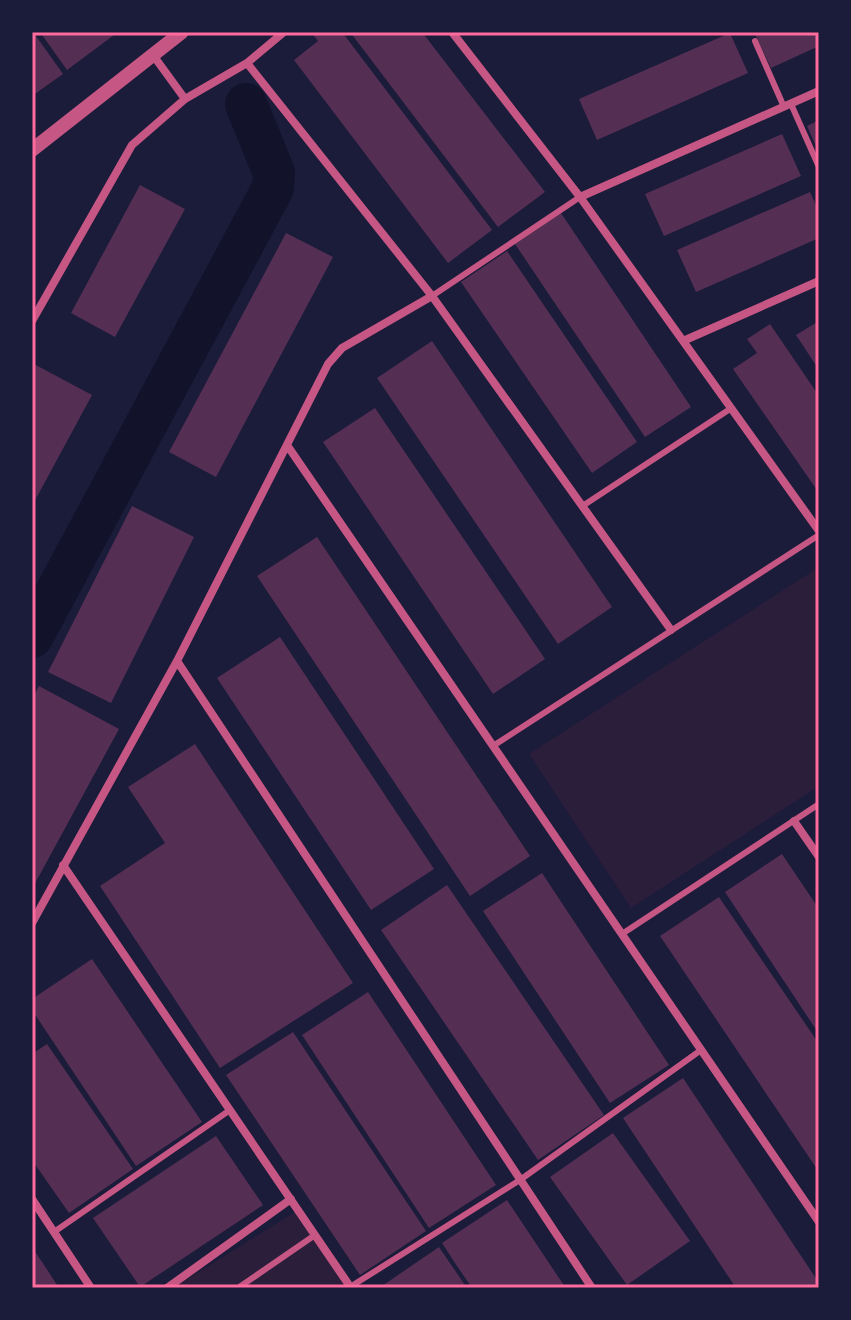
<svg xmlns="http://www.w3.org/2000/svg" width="851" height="1320" font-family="Rubik,sans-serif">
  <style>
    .green { fill: #2a1e3b }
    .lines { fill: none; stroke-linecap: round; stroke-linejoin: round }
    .river { stroke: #12122b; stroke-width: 42 }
    .building { fill: #542f53 }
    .service { stroke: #c65784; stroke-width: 6 }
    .minor { stroke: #c65784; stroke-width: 8 }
    .tertiary { stroke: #c65784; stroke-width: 14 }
    .neatline { fill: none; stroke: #ff6b9d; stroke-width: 3 }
  </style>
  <rect width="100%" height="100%" fill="#1b1b3a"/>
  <!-- green -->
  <path class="green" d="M819,567V786L631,908L529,754Z
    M298,1210L351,1288H173Z"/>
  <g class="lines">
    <!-- river -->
    <path class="river" d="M32,637L273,188L274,173L246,104"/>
  </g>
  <!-- building -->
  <path class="building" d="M40,32H112L114,35L67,70Z
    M311,32H342L492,230L448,263L294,60L318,41Z
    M350,32H422L545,192L498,227Z
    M754,32H819V46L771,68Z
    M730,33L748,73L597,140L579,99Z
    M36,36L63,74L32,96V39Z
    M819,120V153L807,126Z
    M782,134L801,176L664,236L645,194Z
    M140,185L185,209L115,337L71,313Z
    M810,192L819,212V238L696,292L677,250Z
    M561,213L691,407L645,437L515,244Z
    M286,233L333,257L216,477L169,452Z
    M507,251L637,442L592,473L461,282Z
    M819,321V370L796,335Z
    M770,324L819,396V493L733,369L757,353L747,339Z
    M432,341L612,607L558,644L377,378Z
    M32,363L92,395L32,506Z
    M375,408L545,659L493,694L323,442Z
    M132,506L194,537L111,703L48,672Z
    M317,537L530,856L470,896L257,576Z
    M280,637L434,869L371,910L217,678Z
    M39,686L119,729L32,889V699Z
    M195,744L353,983L220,1068L100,886L165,843L128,787Z
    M782,854L819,909V1034L725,892Z
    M542,873L669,1065L610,1103L483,911Z
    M447,885L604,1115L538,1160L381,930Z
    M719,897L819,1044V1172L660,936Z
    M92,959L202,1122L136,1166L32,1010V999Z
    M368,992L496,1185L429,1228L302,1035Z
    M293,1032L426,1231L360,1275L226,1075Z
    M47,1044L133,1169L69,1213L32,1160V1054Z
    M683,1078L819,1283V1288H736L623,1118Z
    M613,1133L690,1241L627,1285L550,1177Z
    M216,1136L263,1205L140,1287L93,1218Z
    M507,1200L559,1278L566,1288H472L455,1263L442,1243Z
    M32,1247L48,1271L59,1288H32Z
    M439,1247L467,1288H379Z"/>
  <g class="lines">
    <!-- service -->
    <path class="service" d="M755,41L784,107
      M791,104L819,167
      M432,296L580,197
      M584,505L730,409
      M493,746L819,535
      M622,934L819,804
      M54,1232L230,1110
      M350,1287L520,1180L701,1050
      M238,1288L315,1235"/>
    <!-- minor -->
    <path class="minor" d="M452,32L580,197L819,531
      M153,55L185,99
      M247,63L432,296L671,630
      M580,197L819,91
      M32,321L132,145L185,99L247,63L284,32
      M683,341L819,281
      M287,445L819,1222
      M177,661L592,1288
      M794,821L819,857
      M63,865L351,1288
      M32,923L177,661L328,364L342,348L432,296
      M32,1199L91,1288
      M167,1288L291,1199"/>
    <!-- tertiary -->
    <path class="tertiary" d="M32,150L182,32"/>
  </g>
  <!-- border -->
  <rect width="851" height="1320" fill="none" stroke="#1b1b3a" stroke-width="68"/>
  <rect x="34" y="34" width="783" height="1252" class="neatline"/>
</svg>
